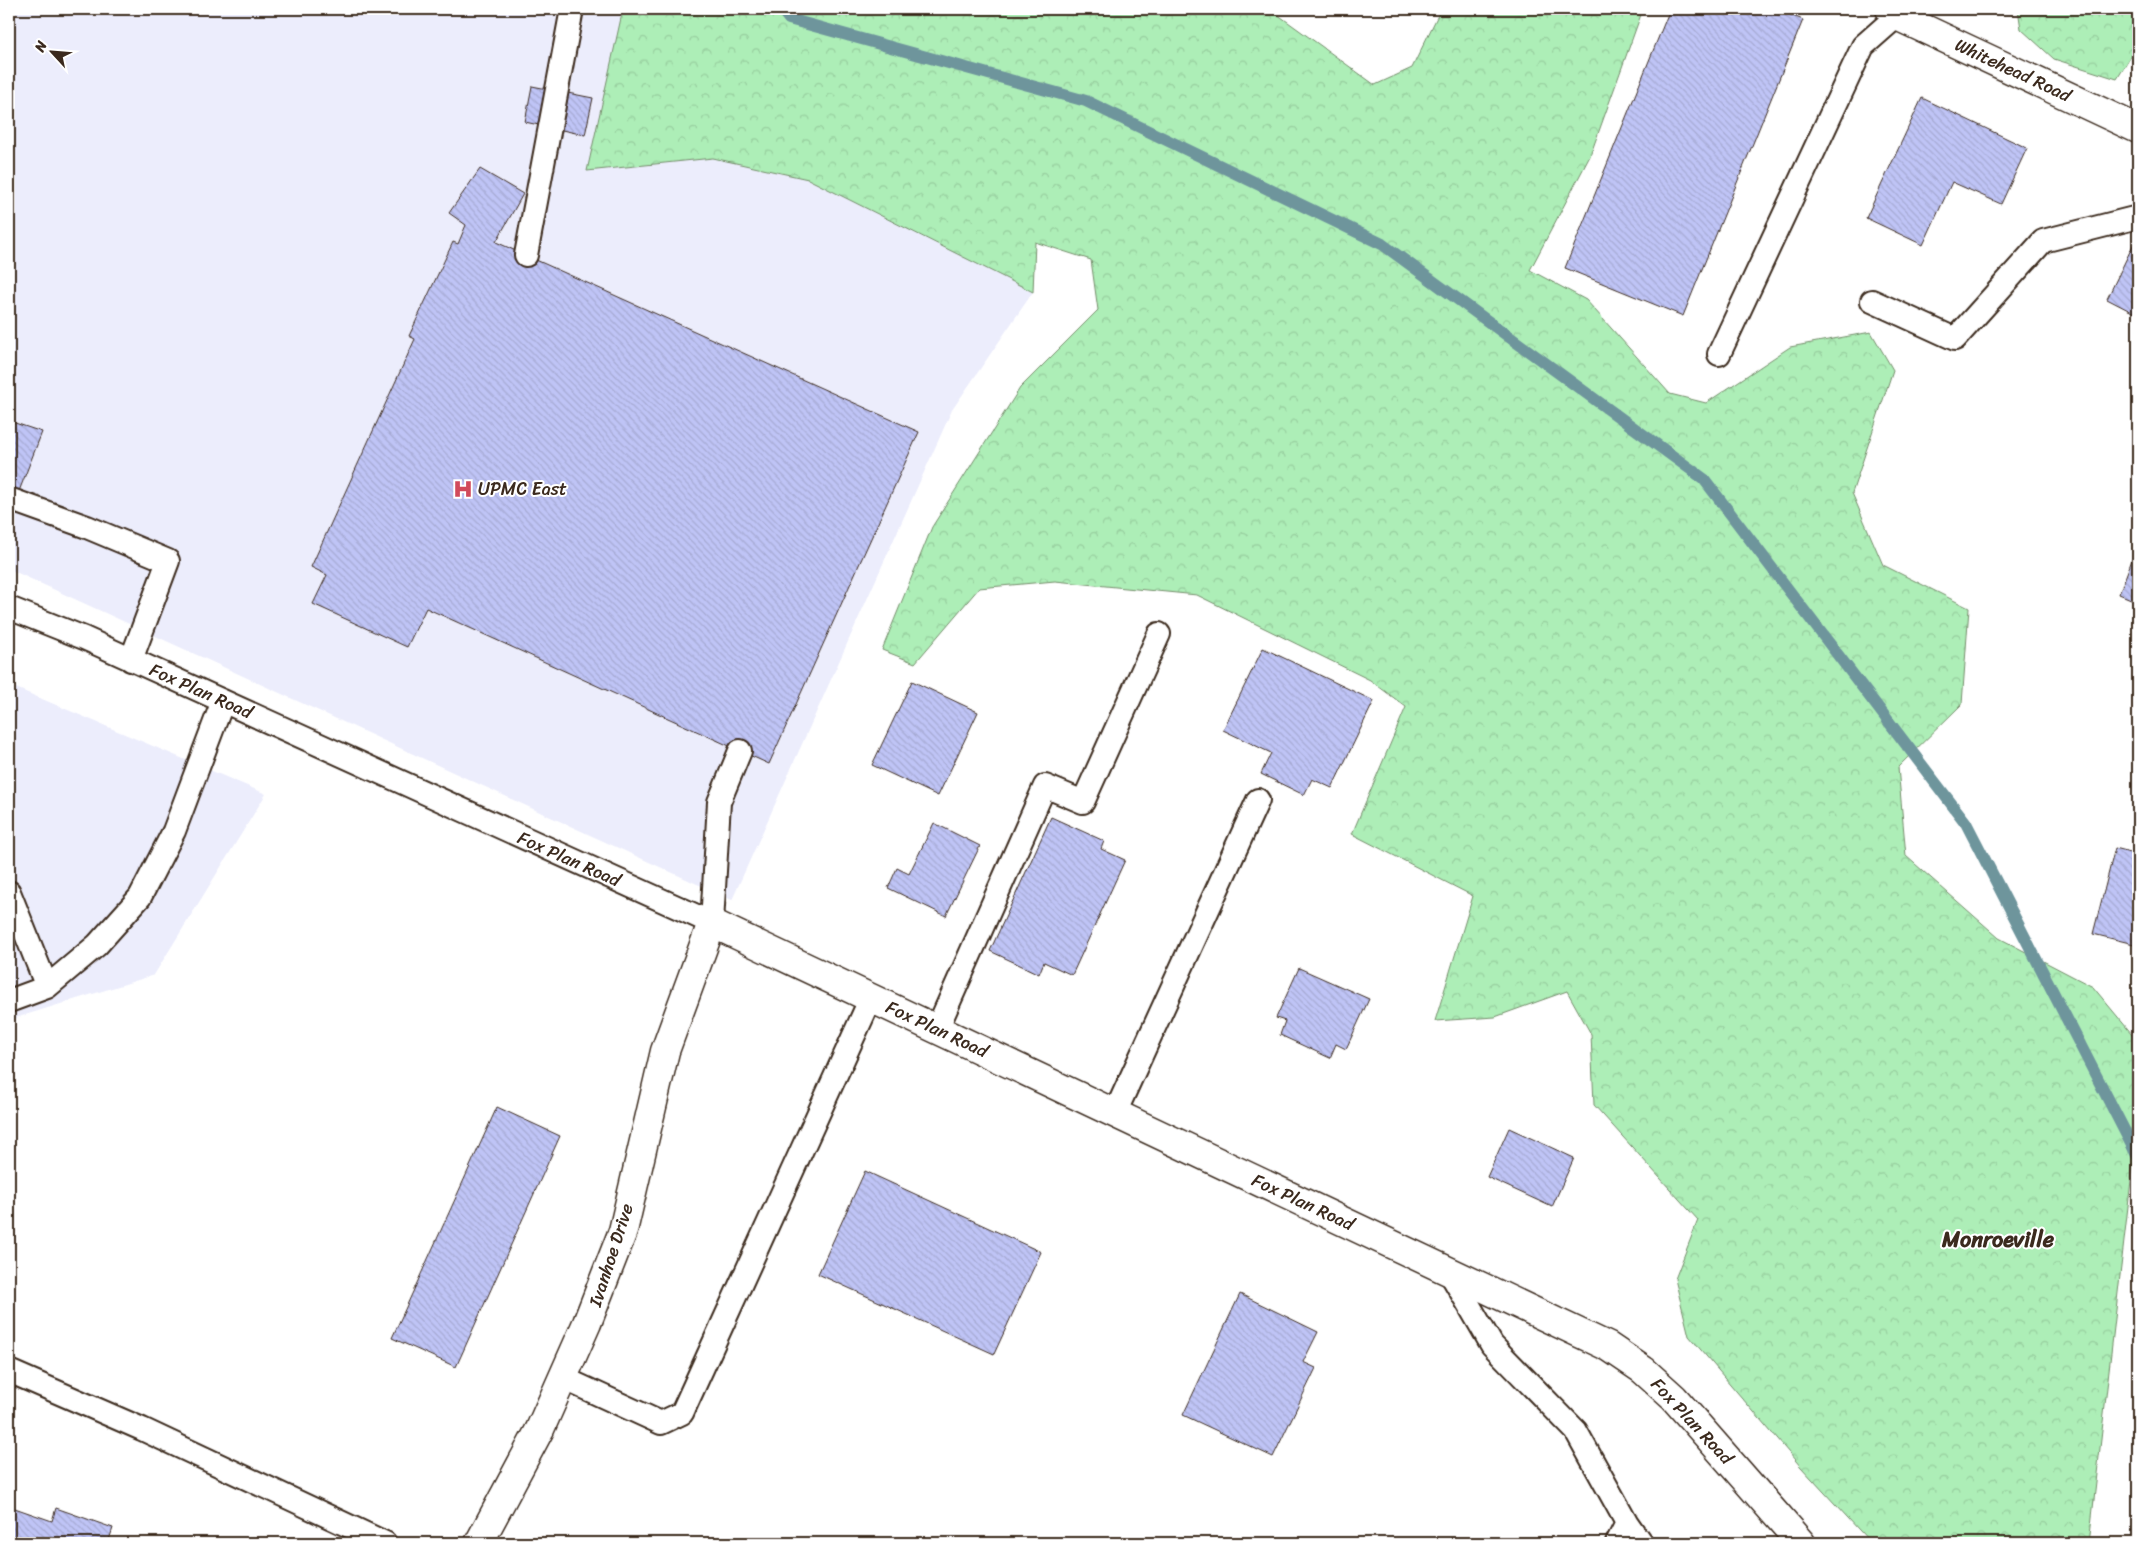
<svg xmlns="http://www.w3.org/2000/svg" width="2147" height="1552" font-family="Sriracha,sans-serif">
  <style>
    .built { fill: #ecedfc }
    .forest { fill: url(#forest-crowns); stroke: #748c6a }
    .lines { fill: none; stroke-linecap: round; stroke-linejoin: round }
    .stream { stroke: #6e959c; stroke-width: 12 }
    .building { fill: url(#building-back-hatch); stroke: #3b2a1e }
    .service-casing { stroke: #3b2a1e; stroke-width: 26 }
    .minor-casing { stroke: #3b2a1e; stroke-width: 31 }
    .service { stroke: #fff; stroke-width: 22 }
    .minor { stroke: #fff; stroke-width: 28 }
    .labels { text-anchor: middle; stroke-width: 4; stroke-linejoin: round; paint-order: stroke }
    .street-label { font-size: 18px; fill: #3b2a1e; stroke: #fff }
    .poi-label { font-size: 18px; fill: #3b2a1e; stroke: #fff; text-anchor: start }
    .district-label { font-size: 22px; font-weight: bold; fill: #3b2a1e; stroke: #fff }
  </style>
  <defs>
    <pattern id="forest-crowns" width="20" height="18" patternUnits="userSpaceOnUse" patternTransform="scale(1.25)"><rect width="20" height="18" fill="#adeeb7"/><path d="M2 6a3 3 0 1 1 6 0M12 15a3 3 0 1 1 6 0" fill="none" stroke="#96cc9d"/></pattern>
    <pattern id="building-back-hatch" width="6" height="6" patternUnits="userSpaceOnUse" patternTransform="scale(1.25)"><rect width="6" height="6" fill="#bfc4f6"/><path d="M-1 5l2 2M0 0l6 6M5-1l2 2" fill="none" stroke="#a5a9d2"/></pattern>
  </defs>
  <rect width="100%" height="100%" fill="#fff"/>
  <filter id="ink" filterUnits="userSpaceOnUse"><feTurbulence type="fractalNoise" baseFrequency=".02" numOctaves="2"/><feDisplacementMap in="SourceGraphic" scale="10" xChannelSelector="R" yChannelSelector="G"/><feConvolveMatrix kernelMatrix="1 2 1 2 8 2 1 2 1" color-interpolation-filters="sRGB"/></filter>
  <g filter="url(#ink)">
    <!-- built -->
    <path class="built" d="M9,9H623L587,171L713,158L808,179L1033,292L952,410L732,900L9,569Z
      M9,685L266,794L154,975L9,1020Z"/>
    <!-- forest -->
    <path class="forest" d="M623,9H1270L1375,85L1412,68L1441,9H1643L1590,156L1530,270L1586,300L1670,394L1706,403L1790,347L1871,332L1893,370L1852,493L1883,565L1969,608L1962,704L1898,767L1906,856L1999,938L2093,987L2137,1040L2138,1120L2089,1543H1871L1801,1467L1689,1336L1675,1279L1698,1220L1594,1105L1591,1034L1567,991L1495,1017L1435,1021L1473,896L1352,834L1406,707L1370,680L1197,595L1055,581L979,588L915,663L882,650L932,527L1020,388L1098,310L1091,260L1035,242L1033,292L808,179L713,158L587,171Z
      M2018,9H2138V45L2117,79L2054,59L2021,29Z"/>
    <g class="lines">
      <!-- stream -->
      <path class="stream" d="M781,9L789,19L1086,101L1382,244L1704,479L1966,823L2138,1157"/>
    </g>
    <!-- building -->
    <path class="building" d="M1670,9H1776L1803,20L1683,316L1565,268Z
      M532,86L593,98L585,135L525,122Z
      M1922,98L2027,148L2001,204L1952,182L1923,245L1866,218Z
      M480,169L523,194L496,242L919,432L769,764L426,608L407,647L313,604L327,575L311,567L415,339L409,336L453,242L458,244L466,225L449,213Z
      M2136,239L2138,240V315L2107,299Z
      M9,421L42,432L9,517Z
      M2138,544V602L2119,594Z
      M1263,648L1374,701L1332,788L1312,779L1304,795L1261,774L1271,753L1223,730Z
      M912,681L978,712L938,796L872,765Z
      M1051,817L1104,841L1101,849L1125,860L1072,975L1044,962L1039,974L990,951Z
      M934,823L980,846L946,916L888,888L897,868L909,874Z
      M2115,848L2138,854V945L2093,934Z
      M1299,968L1369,999L1346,1049L1336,1044L1330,1058L1280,1035L1285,1021L1276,1018Z
      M497,1107L560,1136L456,1367L392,1338Z
      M1509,1128L1574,1158L1552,1207L1487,1177Z
      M865,1171L1041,1252L994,1354L818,1274Z
      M1240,1294L1318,1332L1303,1362L1316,1368L1273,1457L1183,1415Z
      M9,1506L52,1521L56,1508L113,1528L109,1540L117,1543H9Z"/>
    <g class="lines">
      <defs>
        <path id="service" d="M526,255L572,9
          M1872,301L1955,339L2043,241L2138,217
          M1719,354L1863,46L1897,16
          M9,499L87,527L168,561L131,660
          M9,608L84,638L712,923L719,802L740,751
          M9,892L47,987
          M9,1001L47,987L97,945L140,897L174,831L223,701
          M937,1029L1045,786L1083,802L1159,634
          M1115,1113L1258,800
          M1448,1269L1492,1345L1576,1431L1627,1523L1617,1543
          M9,1371L142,1429L385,1543
          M563,1378L661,1423L682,1413L871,998
          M1627,1523L1641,1543"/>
        <path id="minor" d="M1890,9L1897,16L2138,129
          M479,1543L540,1429L587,1323L623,1231L665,1051L712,923L1609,1347L1643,1370L1674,1398L1801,1543"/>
      </defs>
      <!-- service casing -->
      <use href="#service" class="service-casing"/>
      <!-- minor casing -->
      <use href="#minor" class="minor-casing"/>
      <!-- service -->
      <use href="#service" class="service"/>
      <!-- minor -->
      <use href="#minor" class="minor"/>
    </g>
  </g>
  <!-- icons -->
  <defs>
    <symbol id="hospital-bare" viewBox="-9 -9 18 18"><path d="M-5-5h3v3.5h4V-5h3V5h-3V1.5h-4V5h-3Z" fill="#d1495b" stroke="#fff" stroke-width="2.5" paint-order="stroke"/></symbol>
  </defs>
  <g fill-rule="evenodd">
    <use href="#hospital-bare" x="449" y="475" width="28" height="28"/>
  </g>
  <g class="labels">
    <!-- street labels -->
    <g class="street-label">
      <text transform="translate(2013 70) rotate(25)" y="6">Whitehead Road</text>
      <text transform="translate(201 691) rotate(24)" y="6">Fox Plan Road</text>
      <text transform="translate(569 859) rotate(24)" y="6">Fox Plan Road</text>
      <text transform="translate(937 1029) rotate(25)" y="6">Fox Plan Road</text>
      <text transform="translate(1303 1202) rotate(25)" y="6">Fox Plan Road</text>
      <text transform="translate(611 1255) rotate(-72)" y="6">Ivanhoe Drive</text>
      <text transform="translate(1692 1421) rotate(47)" y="6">Fox Plan Road</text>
    </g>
    <!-- poi labels -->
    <g class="poi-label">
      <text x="478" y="495">UPMC East</text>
    </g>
    <!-- district labels -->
    <g class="district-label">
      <text x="1998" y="1247">Monroeville</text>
    </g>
  </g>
  <!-- margin -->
  <rect width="2147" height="1552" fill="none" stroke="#fff" stroke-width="30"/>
  <rect x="15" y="15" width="2117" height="1522" fill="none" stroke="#3b2a1e" stroke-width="2" filter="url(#ink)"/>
  <!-- north arrow -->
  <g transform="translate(52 52) rotate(296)" stroke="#ffffff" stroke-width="4" paint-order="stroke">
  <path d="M0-4L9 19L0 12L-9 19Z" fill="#3b2a1e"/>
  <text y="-8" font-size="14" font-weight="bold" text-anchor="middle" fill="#3b2a1e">N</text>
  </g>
</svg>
